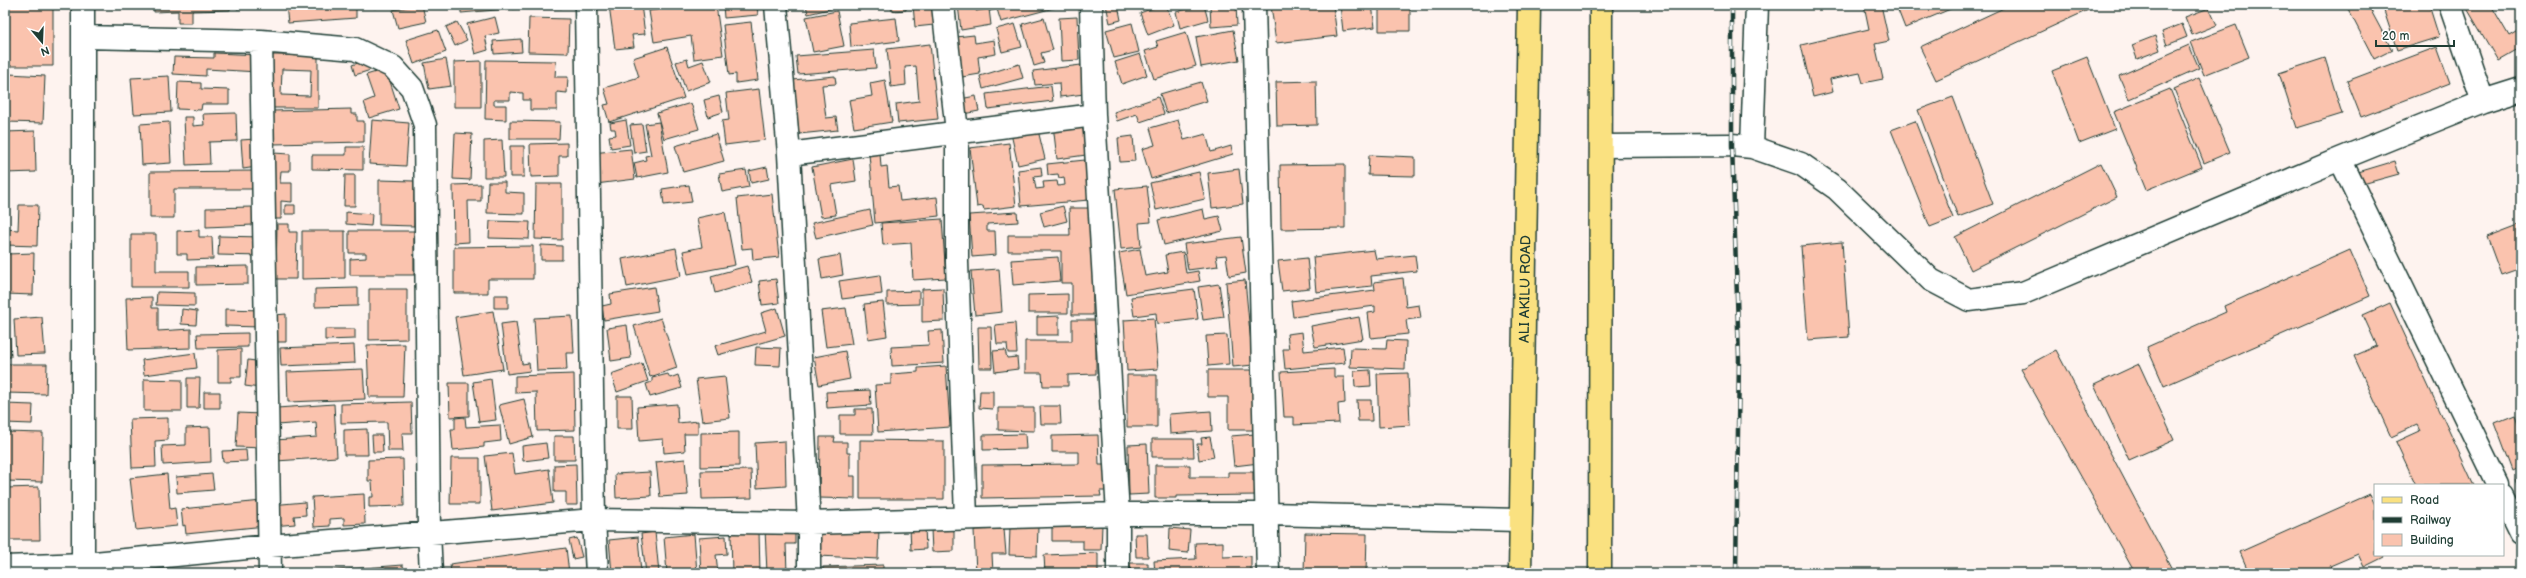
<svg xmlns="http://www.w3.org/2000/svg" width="2526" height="578" font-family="'Balsamiq Sans',sans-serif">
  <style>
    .building { fill: #fac3ae; stroke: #1f3d34; fill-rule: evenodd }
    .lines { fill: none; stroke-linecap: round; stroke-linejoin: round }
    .street-casing { stroke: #1f3d34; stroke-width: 25 }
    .primary-casing { stroke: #1f3d34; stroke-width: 25 }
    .street { stroke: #fff; stroke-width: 22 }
    .primary { stroke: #fae180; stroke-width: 22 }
    .rail-casing { stroke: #1f3d34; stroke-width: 4.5 }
    .rail { stroke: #fff; stroke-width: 3; stroke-dasharray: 9; stroke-linecap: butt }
    .labels { text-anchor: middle; stroke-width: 3; stroke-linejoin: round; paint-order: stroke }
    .street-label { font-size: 14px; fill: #1f3d34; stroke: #fff }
  </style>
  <rect width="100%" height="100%" fill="#fef3ef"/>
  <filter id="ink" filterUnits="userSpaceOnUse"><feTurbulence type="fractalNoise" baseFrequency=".025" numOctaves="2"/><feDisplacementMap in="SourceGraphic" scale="8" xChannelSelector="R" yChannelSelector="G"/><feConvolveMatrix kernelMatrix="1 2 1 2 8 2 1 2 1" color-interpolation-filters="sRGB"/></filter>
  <g filter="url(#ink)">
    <!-- building -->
    <path class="building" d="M5,5H53V66H5Z
      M154,5H230V10L192,11V23H178V11L154,12Z
      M236,5H262V7L237,9Z
      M286,5H356V18L288,23Z
      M373,5H397L374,8Z
      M417,5H422L426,22L398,28L393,10Z
      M461,5H507L508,9L461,13Z
      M513,5H528V7L513,9Z
      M533,5H562V8H533Z
      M609,5H641L645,34L632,35L634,47L615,49Z
      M688,5H716L723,55L694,59L691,36L654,42L649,11Z
      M723,5H757L758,15L724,18Z
      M806,5H838V7L808,14Z
      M846,5H864L846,8Z
      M891,5H906V10L892,11Z
      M913,5H932L934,25L915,27Z
      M958,5H975L976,11L989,9L991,25L961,30Z
      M989,5H1065L1001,22L997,9L990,11Z
      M1106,5H1118L1121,20L1110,23Z
      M1161,5H1166L1174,25L1148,35L1140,13Z
      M1204,5L1208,20L1180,28L1176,12Z
      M1210,5H1236L1237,25L1211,27Z
      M1271,5H1333L1337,36L1276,43Z
      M1340,5H1372L1375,27L1343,31Z
      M1379,5H1410V31H1379Z
      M1864,5H1881L1889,41L1875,44L1883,79L1863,83L1860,73L1830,79L1833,92L1813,97L1801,45L1869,29Z
      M1896,5H1960L1905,28Z
      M2010,5H2099L1936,80L1920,47Z
      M2346,5H2368L2392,50L2374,59Z
      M2382,5H2429L2439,37L2397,50Z
      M2465,5H2491L2509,36L2521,29V48L2498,61Z
      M2209,8L2217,25L2192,35L2185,17Z
      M837,11L844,46L813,52L806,17Z
      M495,17L499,33L485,36L488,50L475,54L467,24Z
      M1077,17L1079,60L1061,61L1059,18Z
      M529,18L569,19L568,53L528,52Z
      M896,18L899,41L851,47L849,23Z
      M1044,18L1053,50L1041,53L1044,63L1034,66L1022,24Z
      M457,22L467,40L455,46L446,27Z
      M751,22L758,80L736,83V74L729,75L723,25Z
      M1132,23L1139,52L1114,58L1106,30Z
      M1015,24L1022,47L1002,52L996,29Z
      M2182,24L2187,37L2167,45L2162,32Z
      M2236,25L2249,57L2204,75L2191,42Z
      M438,30L446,52L414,64L406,40Z
      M1233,30L1239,60L1201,67L1196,37Z
      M1186,32L1196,66L1154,79L1145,51L1158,47L1156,41Z
      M974,35L975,43L994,40L996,54L978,57L980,74L962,77L956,37Z
      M2155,36L2160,50L2137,59L2132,45Z
      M521,39L522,52L494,54L493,41Z
      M930,44L938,119L898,123L896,104L919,101L916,66L905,67L906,85L891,87L887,49Z
      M2189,45L2199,68L2129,99L2119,76Z
      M667,47L684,98L609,122L604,105L609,104L604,88L639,77L633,58Z
      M2437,47L2450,83L2361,117L2347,81Z
      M874,50L876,68L798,74L796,56Z
      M214,53L259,55L258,72L206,69V76L173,74L174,57L214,58Z
      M1140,54L1147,75L1122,84L1115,62Z
      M272,55H318V108H271ZM282,69L311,70L310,96L281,95Z
      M2087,57L2115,129L2079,143L2052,71Z
      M373,58L377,68L355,75L352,65Z
      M2325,58L2342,114L2297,128L2279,73Z
      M446,59L451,86L429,89L424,63Z
      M687,59L689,66L703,61L711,82L686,91L676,62Z
      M486,60L556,61L555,77H568L567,93L557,92V110H530V100H523V93L510,92V100H494V105H506V120L485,119Z
      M481,61V107H454V62Z
      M1019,64L1023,78L983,89L980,76Z
      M1081,65L1084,94L1060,97L1059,83L1035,85L1033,71Z
      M386,69L399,109L369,118L364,102L374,98L366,75Z
      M9,74L45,76L43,123L7,122Z
      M169,76L171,112L134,114L131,78Z
      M835,76L836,84L822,85L826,118L836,117L838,130L799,134L793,80Z
      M2199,78L2230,152L2204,163L2174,89Z
      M885,80L892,122L854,128L849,100L872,96L870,83Z
      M1316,81L1317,125L1277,126L1276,82Z
      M178,82L201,83V89L229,90V104H202L201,110L177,109Z
      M1201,82L1207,101L1166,113L1160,94Z
      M1051,86L1053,101L988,109L986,94Z
      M759,89L765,140L725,145L722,121L729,120L726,93Z
      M2170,89L2202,167L2146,190L2114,112Z
      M719,96L723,112L708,117L704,100Z
      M976,96L979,111L963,114L960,99Z
      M1158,97L1164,114L1140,122L1137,114L1117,121L1114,112Z
      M1953,97L1993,204L1958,217L1918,110Z
      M691,103L699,129L664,139L657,113Z
      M351,109V114H357V121H364V142L273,144L272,111Z
      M236,113L237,141L209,142L210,164L186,165L184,117H193V126L204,125L203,114Z
      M372,120L409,123L406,166L369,164Z
      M626,120L630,145L611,148L609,136L616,135L615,129H611L610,123Z
      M1178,120L1184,140L1206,134L1211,152L1231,146L1233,154L1151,179L1142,149L1155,145L1150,128Z
      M510,121L560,122L559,139H510Z
      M1082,121L1086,155L1057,159L1053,125Z
      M1915,121L1953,218L1930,227L1891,130Z
      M169,122L171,163L142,165L140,124Z
      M659,122L668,172L637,178L634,163L646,160L645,156L651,155L645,124Z
      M1036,122L1045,159L1018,165L1010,129Z
      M642,124L646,151L634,153L630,125Z
      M35,131L36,172L5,173V132Z
      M455,133L472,134L470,180L453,179Z
      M716,134L724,161L683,172L675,146Z
      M1133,136L1135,161L1120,162L1118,138Z
      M255,139L257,167L243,169L241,140Z
      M502,140L504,177H484V141Z
      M567,143V156H559V176L531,177L530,144Z
      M1009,143L1016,206L984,210L983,206L977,207L970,148Z
      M510,146H524V177H510Z
      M346,147H363V170L312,169V155H346Z
      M631,149L635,179L596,184L592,153Z
      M273,153L290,154V171H281L280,183H292V202L281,201V219H272Z
      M880,153L881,167L887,166L889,187L898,186L900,201L937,197L939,216L875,223L869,154Z
      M1369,155L1415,157V176L1368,175Z
      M853,159L856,181L831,185L836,215L821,217L812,167Z
      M1085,160L1089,200L1021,206L1018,170L1041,167L1042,176L1034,177L1036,189L1044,188L1043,182L1057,181L1058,186L1065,185L1064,177L1059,178L1058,174L1048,175L1047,164Z
      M2395,161L2399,174L2359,185L2355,173Z
      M2101,163L2117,197L1971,270L1955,237Z
      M1345,164V228L1281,229L1280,165Z
      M767,167L769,179L751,183L749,171Z
      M1239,169L1243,204L1212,208L1208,173Z
      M746,170L749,187L722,192L719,174Z
      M254,171V189H174V218H150V172Z
      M1199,172L1205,199L1156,210L1150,183Z
      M345,175H355V206H344Z
      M379,180L414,181V226L379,225Z
      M488,182H505V192L524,193V214L487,213Z
      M481,184V201H468L469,242L454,243L453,185Z
      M536,184H562V240L535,239Z
      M689,185L692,202L664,205L662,189Z
      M1147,186L1151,222L1139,223L1141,247L1121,249L1115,189Z
      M772,194L779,257L753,260L752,248L742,249L737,198Z
      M19,205H38L37,246L5,245V229L18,230Z
      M285,205H295V214H285Z
      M1063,206L1067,221L1044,227L1040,212Z
      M253,207V225L206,227V208Z
      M1069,208H1092L1093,315H1072V283H1061V251H1008V235H1070Z
      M1203,209L1205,219L1219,216L1223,231L1164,245L1158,220Z
      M870,210L873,225L816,238L812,223Z
      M346,212L372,214L371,226L346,224Z
      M725,212L735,265L688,274L683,251L702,247L697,218Z
      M1017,212L1018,222L987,224V231H995L996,255L972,257L969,215Z
      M942,219L946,278L913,280L911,243L883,245L881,223Z
      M490,221L530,222L529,239L489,238Z
      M277,224H289V232H297L296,279H276Z
      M2521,224V268L2501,275L2487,237Z
      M199,230V237H212L213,259L187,260V254H177V231Z
      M302,231H345V278L302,279Z
      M349,231H414V275H350V259L366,258V253H349Z
      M131,234H156V271H189V287H131Z
      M219,236L262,237L261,256L218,255Z
      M1241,237L1246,273L1229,276L1226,255L1216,256L1218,266L1188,270L1184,244Z
      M1842,242L1849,337L1808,340L1801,246Z
      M541,245L562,246V260H541Z
      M533,246V279H488V293H454V247Z
      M676,248L681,276L627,287L622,259Z
      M1140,249L1145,276L1168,272L1165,255L1183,252L1186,273L1198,271L1200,281L1126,294L1119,253Z
      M1374,250L1376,259L1415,255L1417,271L1371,276L1372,286L1316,292L1313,257Z
      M2350,250L2370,296L2164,386L2147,347L2226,312L2224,306Z
      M34,253L33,295L6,294L7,254Z
      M840,255L843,275L822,279L819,259Z
      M1058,257L1060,281L1013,285L1011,260Z
      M1307,258L1310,288L1282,291L1278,261Z
      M248,266V284L196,285V267Z
      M747,266L752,282L715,293L711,276Z
      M999,269L1002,312L975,315L971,271Z
      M880,275L882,294L842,299L839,281Z
      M1403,278L1406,307L1419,305L1421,318L1406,320L1408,334L1371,338L1368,313L1375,312V306L1293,317L1291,301L1375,290L1374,282Z
      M776,279L779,303L762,305L759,281Z
      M1245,280L1253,365L1233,367L1226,282Z
      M1219,284L1224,317L1203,320L1198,287Z
      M654,287L658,311L604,320L602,306L611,304L610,294Z
      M358,288V306L315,307V289Z
      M943,288L944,321L922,322V289Z
      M369,289H407V339L369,340Z
      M1194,289L1198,319L1157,324L1156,313L1134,316L1131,297Z
      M919,291V304L887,305V292Z
      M157,292L195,293V306L156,305Z
      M1068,294V313H1028V295Z
      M494,295H508V308H494Z
      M152,297V308H158V331L191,329V348L128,350L126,298Z
      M883,302L887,336L868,339L864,304Z
      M2390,303L2474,485H2416L2396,442L2420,431L2417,425L2391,437L2354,356L2377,346L2363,315Z
      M777,308L785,336L718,355L715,346L766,331L761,313Z
      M846,308L852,344L826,347L821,311Z
      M182,309L197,311L196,325L181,324Z
      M225,309L261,310L260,327L225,326Z
      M493,311L503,369L464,375L455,317Z
      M286,314V342H275V315Z
      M5,315L6,338H10L11,357H5Z
      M572,316L574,353H566L567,370L537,371L534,318Z
      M1059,316V335H1037V317Z
      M42,317L45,354L16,355L14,319Z
      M1359,317L1363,339L1315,347L1311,326Z
      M661,318L677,368L650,377L634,326Z
      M1154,318L1158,369L1127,371L1124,320Z
      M1072,320H1096V374L1068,375V386H1043L1042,373H1025V341H1072Z
      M516,322L522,364L529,363L530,371L507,374L501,324Z
      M1015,323L1017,353H1008L1007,344H997L995,325Z
      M627,325L631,358L611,361L607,328Z
      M978,327H991L992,368H979Z
      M325,329H355V339L325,340Z
      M942,330L944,363L892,366L891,347L929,345L928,331Z
      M1302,332L1304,351L1343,347L1345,363L1285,369L1283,349H1289L1287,334Z
      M248,333V347L198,348L197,334Z
      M1227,335L1229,364L1208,366L1206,336Z
      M1387,340L1406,341L1405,369L1350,367L1351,348L1386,349Z
      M405,344L403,397H369L367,345Z
      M354,345L355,363L281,366L280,348Z
      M756,347L781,348L780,366L755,365Z
      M241,349V377H231V382H218V350Z
      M1005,350L1007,358L1017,357L1018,369L995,372L993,351Z
      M2056,350L2174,573H2135L2021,369Z
      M845,351L850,379L819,385L814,357Z
      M195,353L197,368L144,375L142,360Z
      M248,360L263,362L260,388L245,386Z
      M642,363L648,381L617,392L611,374Z
      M5,364H47L46,394L5,393Z
      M2139,364L2174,440L2129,460L2094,385Z
      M946,366L950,427L878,432L875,385L891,384V374L918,372V368Z
      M363,369L365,399L288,402L287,372Z
      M1334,369V377H1344L1345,403L1338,404L1339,423L1294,425V417H1284L1281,372Z
      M1208,370H1255L1257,430H1228V397H1208Z
      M1370,370L1371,386L1355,387L1354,371Z
      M1408,373L1410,425L1379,427L1377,374Z
      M574,374L575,430L537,431L536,392L515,393V376Z
      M668,374L670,378L678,375L682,388L650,397L646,384L652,382V378Z
      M1127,375H1157V427H1127Z
      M725,376L730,418L702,421L696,379Z
      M187,378H200L199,408H187Z
      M144,379L182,380V411H144Z
      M491,379L496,420L479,422L473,382Z
      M449,383H469V416L450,417Z
      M870,390L871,405L827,408L826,392Z
      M980,391H993V409L979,408Z
      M204,392H220V408H204Z
      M617,396H632L633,429H617Z
      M524,399L533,437L509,444L499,405Z
      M1357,400H1371L1372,421H1358Z
      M411,402L412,433H402L403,451H388L387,422L341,423V404Z
      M5,404L33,405L32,424L5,423Z
      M334,404L337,457L276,461L275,440L317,437L316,422L277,425V408Z
      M677,404L678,423L698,421V434H684L685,451L664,453L663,439L639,441L637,407Z
      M1040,406H1060L1061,424H1041Z
      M998,408H1034V431L998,430Z
      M855,409H872L873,434H840V415H855Z
      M1211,411L1212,431L1170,434L1169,414Z
      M238,413L261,414L265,448L236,447Z
      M2515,415L2521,431V467L2513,471L2495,423Z
      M465,417L466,427L500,425L501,441L484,443V447L453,450L451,429H455V418Z
      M168,418V440L155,441L156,467L132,468L130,419Z
      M210,427L211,462L163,465L162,446L186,445V428Z
      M367,429L368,455H344V430Z
      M5,432L43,433L42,482L5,481Z
      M739,432V466L701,467V433Z
      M1025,434L1026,449L983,450V435Z
      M1255,434L1259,463L1234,466L1231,436Z
      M372,435H382L383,452H373Z
      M1098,435L1099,465H1105L1106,491H1100L1101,496L982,498V465L1079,464V452H1052V436Z
      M554,436H574L575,460H554Z
      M820,437H835L834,442H847V453H850V476H855V499L819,498Z
      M1210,437L1214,457L1199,460L1197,444H1202L1201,438Z
      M1152,439H1193L1194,457H1152Z
      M860,440L944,441V499H860Z
      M785,441L786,486L757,488L755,443Z
      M546,443L548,458L523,461L522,446Z
      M1147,444L1149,494L1129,495L1128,445Z
      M246,450L247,461L223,462L222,451Z
      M512,453L515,474L549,469L553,503L492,511L485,456Z
      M451,458H480V504H450Z
      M403,459L404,506L369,507V497H373L372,481H368V460Z
      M685,459L688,495L660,497L656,462Z
      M576,464L577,505H566V492H554V465Z
      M1155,465H1190V477H1228V472H1253V481H1259V495L1176,496V498H1155Z
      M751,470L752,498L702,499L701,471Z
      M650,472L651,496L616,498L615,474Z
      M167,474L170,509L175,508L177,526L136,530L130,478Z
      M212,474L214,490L177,493L176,477Z
      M2521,477V491L2516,480Z
      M39,487L40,540H5V488Z
      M364,494L365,524L344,525V518L330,519V526L314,527L312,497Z
      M2370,494L2375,505V555H2383L2384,557L2364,567L2358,554L2330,566L2333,573H2249L2240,552Z
      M262,501L265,526L186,534L185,525L183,526L181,509Z
      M305,502L306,515L294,516L295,524L273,526L271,505Z
      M1052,525H1102L1101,550H1083V541H1052Z
      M795,527V544H786L787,573H767L765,529Z
      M820,527L879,529L878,559L819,556Z
      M925,527L926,549L911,550L910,528Z
      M1010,527H1038L1037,556L1009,555Z
      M954,528V551L932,552L931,529Z
      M1170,528L1190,530L1188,553L1169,551Z
      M1004,529L1006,554H992L993,573H976L974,530Z
      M655,532L659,573H646L641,534Z
      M759,532L760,573H732L731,533Z
      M1305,533L1367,534L1366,573H1304Z
      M694,534L697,573H667L664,537Z
      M1135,534H1147L1148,557H1136Z
      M726,536L727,554L716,555L718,573H701L699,538Z
      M638,537L641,573H612L609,540Z
      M577,538L582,557L573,559L569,540Z
      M1223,542V557L1251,556V573H1155L1154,561L1196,559L1195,543Z
      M566,548L569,573H523V571L509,573H451L450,564Z
      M1098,553V573H1045L1044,555Z
      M1130,563H1148V573H1131Z
      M403,565L404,573H298Z
      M883,565V573H823V567Z
      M930,569L931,573H908V570Z
      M260,571V573H233Z"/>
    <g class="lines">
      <defs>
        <path id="street" d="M83,5V573
          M586,5L594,520L597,573
          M776,5L789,154L809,523V573
          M943,5L957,132V262L966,518
          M1091,5L1094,115L1118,514V573
          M1254,5L1268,573
          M2450,5L2483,101
          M84,37L261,41L355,49L393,67L412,88L425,125L429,532L431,573
          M261,41L270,573
          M1602,146L1732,145L1752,147L1801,164L1837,189L1931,280L1969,300L2023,293L2340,159L2483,101L2521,89
          M1752,147L1757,5
          M789,154L1094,115
          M2340,159L2498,485
          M2503,496L2521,533
          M5,567L84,564L269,546L594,520L809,523L1118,514H1268L1519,520"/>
        <g id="primary">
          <path id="s1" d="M1520,573L1529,5"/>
          <path d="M1600,573L1601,5"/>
        </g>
      </defs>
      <!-- street casing -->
      <use href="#street" class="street-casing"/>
      <!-- primary casing -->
      <use href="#primary" class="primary-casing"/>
      <!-- street -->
      <use href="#street" class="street"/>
      <!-- primary -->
      <use href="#primary" class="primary"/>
      <defs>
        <path id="rail" d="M1732,5V145L1739,358L1736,573"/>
      </defs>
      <!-- rail casing -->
      <use href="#rail" class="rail-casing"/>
      <!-- rail -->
      <use href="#rail" class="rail"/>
    </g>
  </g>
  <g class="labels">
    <!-- street labels -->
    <g class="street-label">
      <text dy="5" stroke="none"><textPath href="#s1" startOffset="284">ALI AKILU ROAD</textPath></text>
    </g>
  </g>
  <!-- margin -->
  <rect width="2526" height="578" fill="none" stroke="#fff" stroke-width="20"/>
  <rect x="10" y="10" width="2506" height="558" fill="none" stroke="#1f3d34" stroke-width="1.5" filter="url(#ink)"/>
  <!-- legend -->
  <rect x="2374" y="484" width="130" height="72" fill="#ffffff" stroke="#a5b1ae"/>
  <rect x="2382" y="497" width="20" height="6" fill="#fae180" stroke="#a5b1ae"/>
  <text x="2410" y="504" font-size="12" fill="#1f3d34">Road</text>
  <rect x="2382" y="517" width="20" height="6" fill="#1f3d34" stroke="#a5b1ae"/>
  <text x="2410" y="524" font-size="12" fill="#1f3d34">Railway</text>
  <rect x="2382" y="534" width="20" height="12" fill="#fac3ae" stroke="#a5b1ae"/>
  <text x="2410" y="544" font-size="12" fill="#1f3d34">Building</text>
  <!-- north arrow -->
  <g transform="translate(42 42) rotate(161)" stroke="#ffffff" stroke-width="3" paint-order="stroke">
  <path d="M0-3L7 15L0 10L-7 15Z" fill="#1f3d34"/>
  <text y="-6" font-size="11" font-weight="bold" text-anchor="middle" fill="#1f3d34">N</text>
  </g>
  <!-- scale -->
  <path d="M2376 40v6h78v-6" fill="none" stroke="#1f3d34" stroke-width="2"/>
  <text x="2382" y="40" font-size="12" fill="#1f3d34" stroke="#ffffff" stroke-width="3" paint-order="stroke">20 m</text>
</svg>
